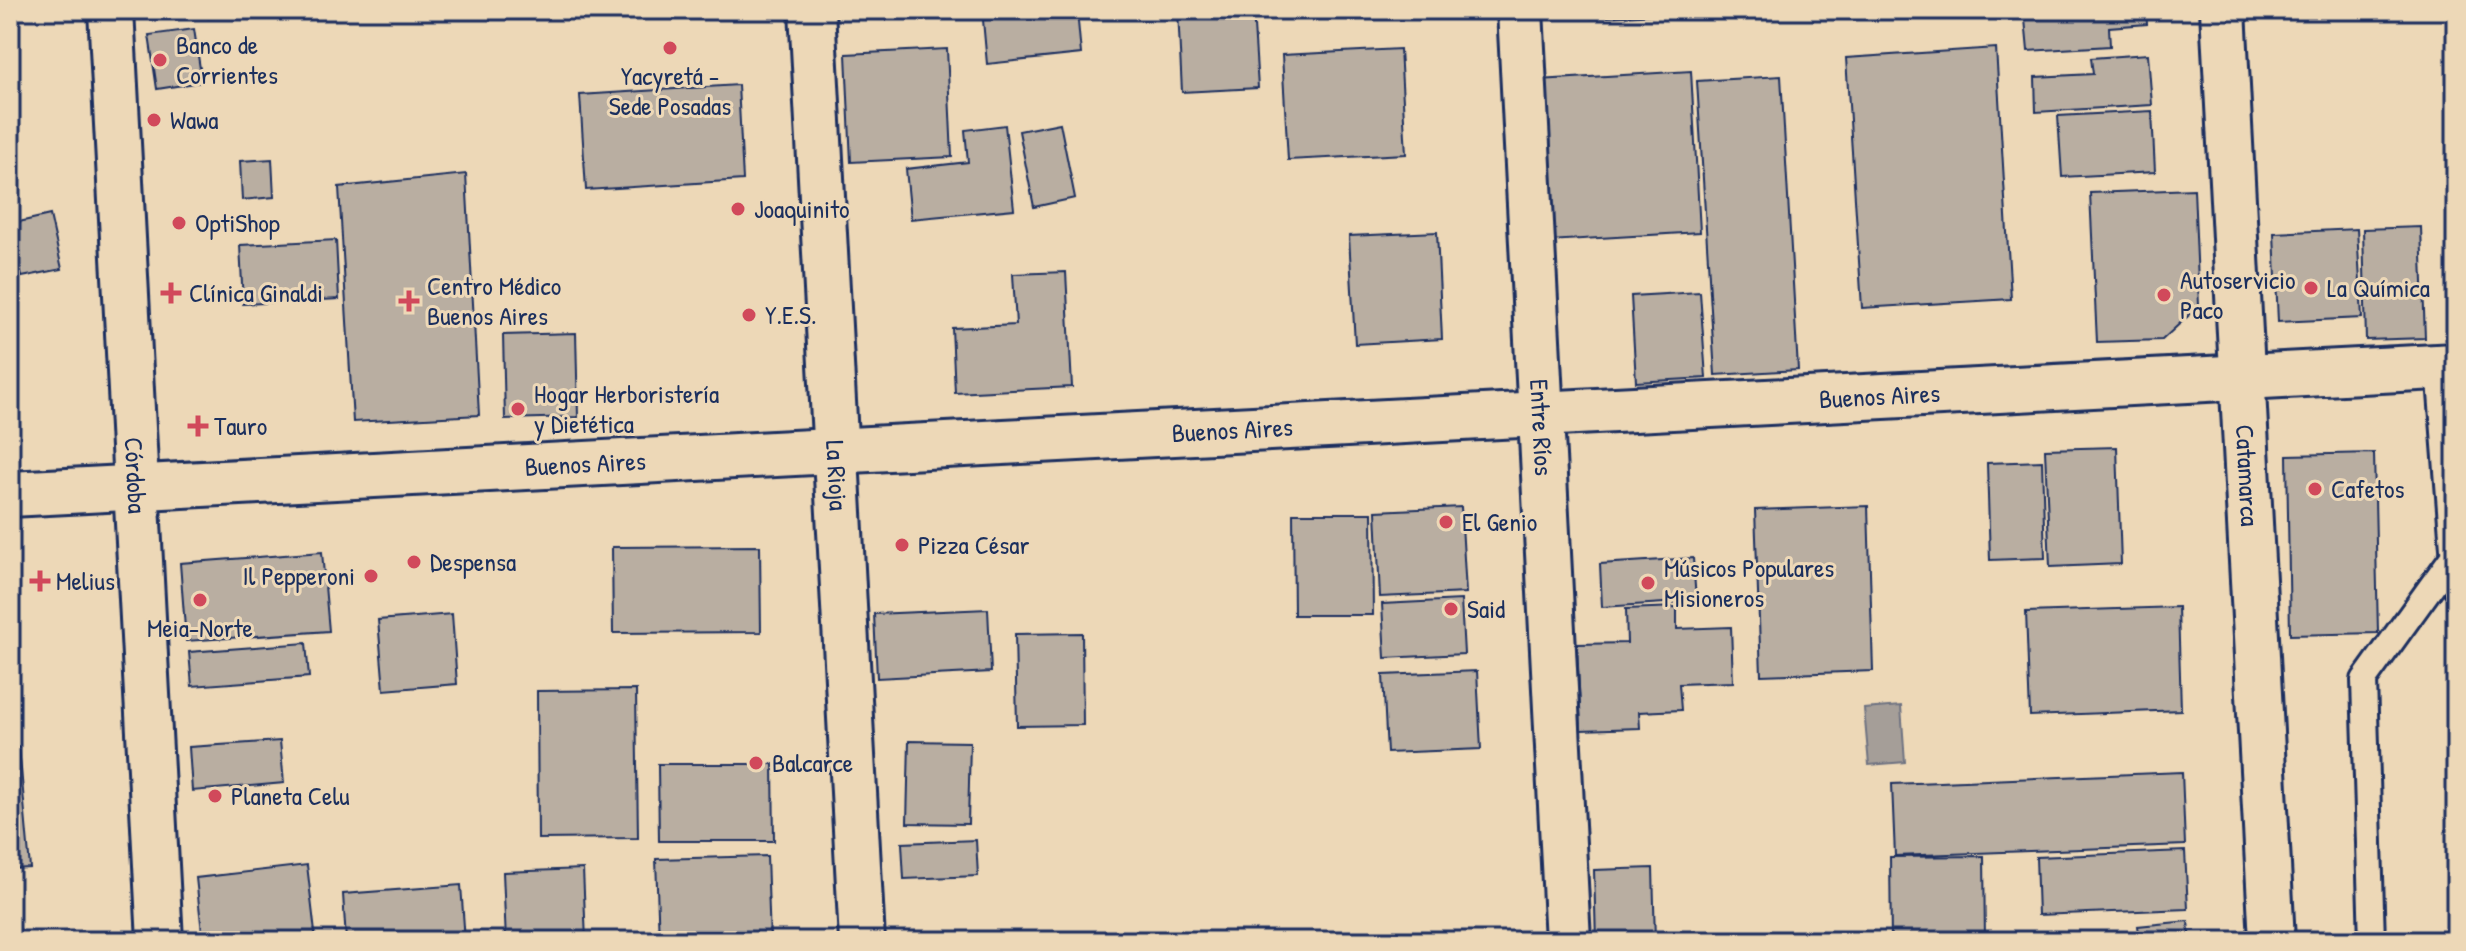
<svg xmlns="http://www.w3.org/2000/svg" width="2466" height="951" font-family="'Patrick Hand',sans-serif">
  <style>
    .water { fill: #a59e98; stroke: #6e7281; stroke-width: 2 }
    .building { fill: #b9aea1; stroke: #1b2f5e; stroke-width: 2 }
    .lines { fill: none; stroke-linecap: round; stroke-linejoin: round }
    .service-casing { stroke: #1b2f5e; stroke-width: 30 }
    .minor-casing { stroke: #1b2f5e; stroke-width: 50 }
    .service { stroke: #edd8b7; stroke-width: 24 }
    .minor { stroke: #edd8b7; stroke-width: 44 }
    .poi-dot { fill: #d1495b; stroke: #edd8b7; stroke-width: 3 }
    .labels { text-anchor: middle; stroke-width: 6; stroke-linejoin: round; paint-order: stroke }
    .poi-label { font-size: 26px; fill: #1b2f5e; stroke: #edd8b7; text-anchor: start }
    .street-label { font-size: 26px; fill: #1b2f5e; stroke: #edd8b7 }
  </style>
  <rect width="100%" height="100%" fill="#edd8b7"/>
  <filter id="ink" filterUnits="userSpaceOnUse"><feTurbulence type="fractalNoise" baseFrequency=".0125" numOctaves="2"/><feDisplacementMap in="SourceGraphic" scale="16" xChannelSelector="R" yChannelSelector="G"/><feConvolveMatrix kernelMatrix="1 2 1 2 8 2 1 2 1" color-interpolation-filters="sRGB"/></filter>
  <g filter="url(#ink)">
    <!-- water -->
    <path class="water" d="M1901,706L1905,762L1869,765L1864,709Z"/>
    <!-- building -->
    <path class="building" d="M145,10H191V11L146,17Z
      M207,10H258V13L208,18Z
      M554,10H603L554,13Z
      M1178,10H1253L1258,88L1182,92Z
      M1590,10H1672V13L1591,18Z
      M1734,10H1807L1734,14Z
      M2082,10H2146L2147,24L2109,27L2110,46L2028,51L2025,19L2082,15Z
      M1077,11L1081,54L987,64L983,20Z
      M194,29L202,82L157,89L149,35Z
      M1996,48L2011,299L1862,308L1846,58Z
      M947,49L952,157L851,162L846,54Z
      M1400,49L1406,154L1288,160L1282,55Z
      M2148,54L2152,105L2036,112L2035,77L2093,74L2091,58Z
      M1691,71L1700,232L1549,241L1539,80Z
      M1781,76L1798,370L1715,375L1697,81Z
      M738,85L743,180L586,190L580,95Z
      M2152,111L2155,172L2062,177L2058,116Z
      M1060,123L1075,198L1034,207L1019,131Z
      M1005,125L1014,209L911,219L906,169L968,162L965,130Z
      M272,159L274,197L242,200L240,161Z
      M466,174L479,415L353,422L339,187Z
      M2194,189L2199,306L2162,340L2097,342L2090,193Z
      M50,215L62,269L22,277L10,224Z
      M2421,227L2425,338L2366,340L2363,229Z
      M2357,229L2362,318L2278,322L2274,233Z
      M1437,232L1442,339L1355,344L1349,236Z
      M336,240L339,299L243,304L240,245Z
      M1066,272L1072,387L955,393L952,328L1016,325L1013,274Z
      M1700,292L1706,378L1636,382L1631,296Z
      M576,333L578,417L505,419L503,335Z
      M2117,447L2121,564L2050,567L2045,449Z
      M2374,453L2378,633L2290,635L2287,455Z
      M2042,461L2045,558L1990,560L1987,463Z
      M1868,506L1873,671L1761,675L1755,510Z
      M1461,507L1466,593L1380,597L1376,511Z
      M1293,513H1372L1373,615H1294Z
      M760,546L761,632L613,633L612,547Z
      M322,552L329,631L186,641L180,563Z
      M1693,558L1696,601L1602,607L1600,564Z
      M1461,600L1464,654L1385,658L1382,604Z
      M1677,607V629L1731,627L1733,682L1679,684L1681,710L1639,712L1640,728L1581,730L1577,644L1627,643L1626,609Z
      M2178,607L2181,710L2030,716L2026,612Z
      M988,609L991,672L877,678L874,614Z
      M452,614L457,684L384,690L378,620Z
      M1082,633L1083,725L1017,726L1015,634Z
      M306,643L309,677L192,686L189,652Z
      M1477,671L1481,749L1387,753L1383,675Z
      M636,690L638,838L538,839L537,691Z
      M280,741L284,783L192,791L189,747Z
      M909,741L970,742L968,824L907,823Z
      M19,747L30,868L10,869V748Z
      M658,764H773L774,841H659Z
      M2182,772L2185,845L1895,856L1892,784Z
      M976,840L978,876L904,879L902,843Z
      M2185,851L2188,909L2038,915L2036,857Z
      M767,856L770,941H659L656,859Z
      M1984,856L1985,941H1891L1890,857Z
      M307,865L316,941H203L196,878Z
      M1653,868L1655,941H1596L1594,870Z
      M583,869L586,941H506L503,872Z
      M461,885L465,941H346L343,894Z
      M2188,921L2190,941H2140L2138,926Z"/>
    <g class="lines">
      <defs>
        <path id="service" d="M2439,367L2456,587
          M2372,941L2364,680L2454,555"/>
        <g id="minor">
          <path id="s1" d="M111,10L160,941"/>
          <path id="s2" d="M812,10L862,941"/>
          <path id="s3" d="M1520,10L1568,941"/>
          <path id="s4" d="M2223,10L2272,941"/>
          <path id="s5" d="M10,494L2456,366"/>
        </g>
      </defs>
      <!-- service casing -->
      <use href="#service" class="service-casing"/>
      <!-- minor casing -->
      <use href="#minor" class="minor-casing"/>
      <!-- service -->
      <use href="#service" class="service"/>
      <!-- minor -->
      <use href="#minor" class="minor"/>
    </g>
  </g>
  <!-- markers -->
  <g class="poi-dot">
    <circle cx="670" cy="48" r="8"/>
    <circle cx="160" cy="60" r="8"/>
    <circle cx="154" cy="120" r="8"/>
    <circle cx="738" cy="209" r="8"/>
    <circle cx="179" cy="223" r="8"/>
    <circle cx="2311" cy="288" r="8"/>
    <path d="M167 281h8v8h8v8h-8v8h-8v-8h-8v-8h8z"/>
    <circle cx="2164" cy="295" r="8"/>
    <path d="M405 289h8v8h8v8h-8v8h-8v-8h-8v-8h8z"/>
    <circle cx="749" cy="315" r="8"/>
    <circle cx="518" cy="409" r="8"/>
    <path d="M194 414h8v8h8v8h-8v8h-8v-8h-8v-8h8z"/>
    <circle cx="2315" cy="489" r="8"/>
    <circle cx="1446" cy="522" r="8"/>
    <circle cx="902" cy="545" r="8"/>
    <circle cx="414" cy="562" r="8"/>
    <circle cx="371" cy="576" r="8"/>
    <path d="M36 569h8v8h8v8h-8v8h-8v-8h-8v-8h8z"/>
    <circle cx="1648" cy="583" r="8"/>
    <circle cx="200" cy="600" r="8"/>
    <circle cx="1451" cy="609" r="8"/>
    <circle cx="756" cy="763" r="8"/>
    <circle cx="215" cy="796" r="8"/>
  </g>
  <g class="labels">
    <!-- poi labels -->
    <g class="poi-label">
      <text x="176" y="54">Banco de<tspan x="176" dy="30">Corrientes</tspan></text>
      <text x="670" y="85" text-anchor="middle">Yacyretá -<tspan x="670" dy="30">Sede Posadas</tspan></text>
      <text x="170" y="129">Wawa</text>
      <text x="754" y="218">Joaquinito</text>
      <text x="195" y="232">OptiShop</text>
      <text x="2180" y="289">Autoservicio<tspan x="2180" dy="30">Paco</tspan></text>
      <text x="427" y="295">Centro Médico<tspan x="427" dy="30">Buenos Aires</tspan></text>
      <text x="2327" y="297">La Química</text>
      <text x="189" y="302">Clínica Ginaldi</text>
      <text x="765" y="324">Y.E.S.</text>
      <text x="534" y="403">Hogar Herboristería<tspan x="534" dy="30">y Dietética</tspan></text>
      <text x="214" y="435">Tauro</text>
      <text x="2331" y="498">Cafetos</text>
      <text x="1462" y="531">El Genio</text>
      <text x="918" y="554">Pizza César</text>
      <text x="430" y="571">Despensa</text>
      <text x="1664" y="577">Músicos Populares<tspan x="1664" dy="30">Misioneros</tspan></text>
      <text x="355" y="585" text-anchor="end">Il Pepperoni</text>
      <text x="56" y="590">Melius</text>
      <text x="1467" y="618">Said</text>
      <text x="200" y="637" text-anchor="middle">Meia-Norte</text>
      <text x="772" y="772">Balcarce</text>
      <text x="231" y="805">Planeta Celu</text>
    </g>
    <!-- street labels -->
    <g class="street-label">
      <text dy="9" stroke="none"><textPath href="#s5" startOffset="1872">Buenos Aires</textPath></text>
      <text dy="9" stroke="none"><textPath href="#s3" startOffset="418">Entre Ríos</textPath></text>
      <text dy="9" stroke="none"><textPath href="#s5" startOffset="1224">Buenos Aires</textPath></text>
      <text dy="9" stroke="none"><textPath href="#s5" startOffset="576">Buenos Aires</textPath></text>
      <text dy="9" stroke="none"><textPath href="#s1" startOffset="466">Córdoba</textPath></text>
      <text dy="9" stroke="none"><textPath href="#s2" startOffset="466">La Rioja</textPath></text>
      <text dy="9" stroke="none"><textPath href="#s4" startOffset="466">Catamarca</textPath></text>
    </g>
  </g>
  <!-- margin -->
  <rect width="2466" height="951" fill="none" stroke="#edd8b7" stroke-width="40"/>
  <rect x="20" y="20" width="2426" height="911" fill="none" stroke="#1b2f5e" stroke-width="3" filter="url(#ink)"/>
</svg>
